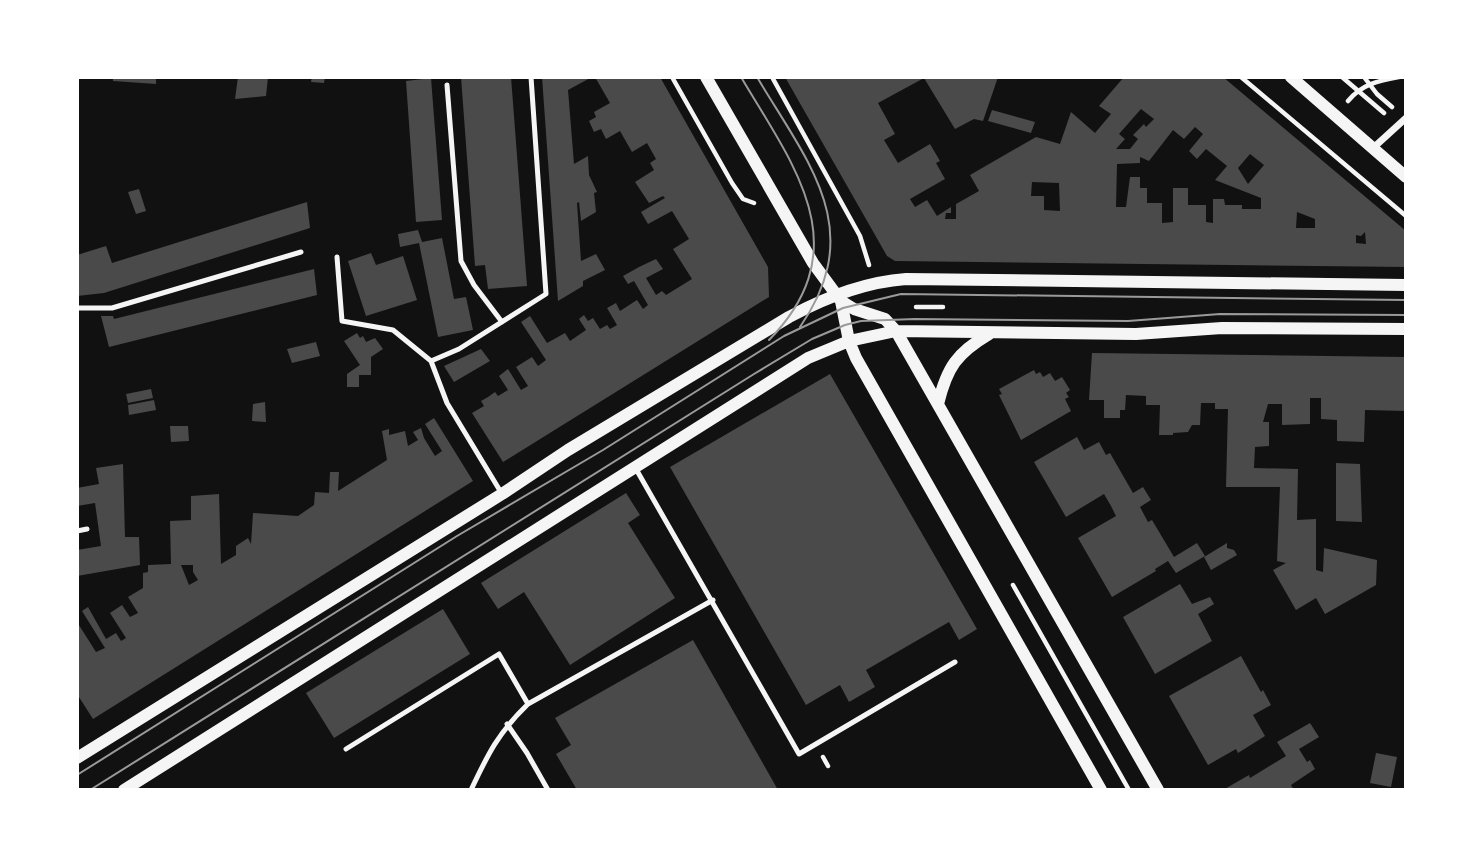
<svg xmlns="http://www.w3.org/2000/svg" width="1483" height="867" font-family="Overpass,sans-serif">
  <style>
    .building { fill: #4a4a4a; fill-rule: evenodd }
    .lines { fill: none; stroke-linecap: round; stroke-linejoin: round }
    .path { stroke: #f5f5f5; stroke-width: 4.5 }
    .service { stroke: #f5f5f5; stroke-width: 5 }
    .minor { stroke: #f5f5f5; stroke-width: 7 }
    .tertiary { stroke: #f5f5f5; stroke-width: 12 }
    .tram { stroke: #9a9a9a; stroke-width: 2 }
  </style>
  <rect width="100%" height="100%" fill="#111"/>
  <!-- building -->
  <path class="building" d="M113,77H156V84L113,81Z
    M238,77H268L266,96L235,99Z
    M312,77H325L324,83L311,82Z
    M461,77H511L527,286L488,289L485,265L475,266Z
    M542,77H592L568,90L574,164L588,156L589,175L597,192L594,193L596,212L581,221L579,202L577,203L581,261L596,254L605,270L583,281V286L558,301Z
    M595,77H660L768,267L769,297L503,462L472,413L484,406L481,401L488,397L495,392L498,396L508,390L499,376L508,369L521,390L528,386L516,367L532,357L538,366L546,360L521,322L530,316L547,343L565,333L570,341L586,330L579,319L584,315L588,321L593,318L600,329L607,325L610,329L617,325L607,308L616,303L620,311L637,300L643,309L648,305L634,281L628,284L623,276L639,267L656,259L663,269L646,278L656,295L662,291L666,295L692,279L673,249L689,239L672,211L648,224L641,212L665,198L663,196L649,203L635,182L654,170L650,163L656,159L647,143L632,152L620,131L606,139L601,129L594,132L589,121L596,117L594,112L610,103Z
    M785,77H998L983,121L974,119L955,129L924,78L878,103L895,134L884,140L898,163L930,144L940,161L936,163L945,179L910,199L915,207L927,200L937,216L951,207V213H946L945,219H956V204L979,191L970,175L1036,137L1060,144L1071,112L1095,133L1111,114L1099,106L1124,77H1223L1406,231V267L895,261L887,256ZM1141,109L1154,119L1146,127L1144,124L1133,135L1138,139L1130,149H1116L1125,139L1119,134ZM1195,127L1203,134L1189,151L1197,159L1206,149L1227,166L1215,180L1261,198V209H1242V205H1225L1224,199H1213V223L1206,222V205H1188V188H1173V222L1162,223V203H1147V188H1140V177H1130L1126,207H1116L1117,164L1140,163V157L1149,161L1173,130L1184,139ZM1250,154L1264,165L1248,184L1238,168ZM1032,182L1059,183L1060,211L1044,210V196H1031ZM1297,212L1315,219V228H1296ZM1365,232L1366,244L1356,243V235L1361,236Z
    M431,78L442,220L416,222L406,81Z
    M992,110L1035,122L1031,133L988,121Z
    M139,189L146,211L136,214L128,192Z
    M307,202L310,228L104,293L77,296V255L106,246L112,263Z
    M418,230L422,242L442,238L454,299L466,297L473,330L438,337L419,243L400,247L398,234Z
    M371,253L376,265L403,256L417,300L366,316L348,261Z
    M314,269L317,295L109,347L101,316H113L114,319Z
    M357,333L360,338L363,336L366,342L375,338L383,349L371,357V375H359V387H347V374L360,365L344,341Z
    M316,342L320,356L292,363L287,349Z
    M481,349L490,361L454,382L444,366Z
    M1092,353L1406,357V411L1365,410L1364,442L1337,441V420L1321,419V398H1310V424L1282,425V404H1268L1263,422H1269V446L1255,447L1254,468L1298,469L1297,520L1316,519V570L1323,572L1324,548L1377,560L1376,585L1325,614L1316,598L1296,610L1273,570L1286,563L1277,561L1280,487H1226L1228,409H1215V403H1201L1200,425H1192L1188,432L1173,433V435H1159L1160,405H1146V396L1126,395L1125,410H1120V418H1104V400H1089Z
    M1034,370L1036,374L1040,372L1043,377L1050,373L1055,381L1062,377L1070,390L1066,393L1069,397L1065,399L1071,411L1021,440L999,395L1002,394L999,389Z
    M830,374L977,629L959,640L949,622L866,670L875,687L849,702L840,685L806,705L670,467Z
    M151,389L153,398L128,403L126,394Z
    M154,400L156,410L129,415L128,405Z
    M265,402L266,422L252,421L253,404Z
    M434,418L473,481L93,719L77,694V652L79,650L77,646V622L96,652L105,648L82,611L88,607L106,639L116,633L121,641L126,638L110,613L122,605L130,617L138,613L128,597L143,588V573L148,572V565L171,564L170,521L191,520V496L219,494L221,564L236,555V546L248,538L251,544L253,513L298,516L314,505L315,492L329,493L330,472H339L338,491L387,460L382,431L389,429V435L405,431L408,446L418,440L413,432L421,428L424,438L435,456L442,451L425,424ZM181,565H193V572L198,580L189,585Z
    M170,426H188L189,441L171,442Z
    M1077,437L1084,450L1099,442L1106,455L1110,453L1133,493L1143,487L1151,500L1140,507L1148,522L1152,520L1174,557L1197,543L1205,556L1176,573L1168,561L1155,569L1156,571L1112,597L1078,538L1116,516L1111,506L1104,494L1066,517L1034,462Z
    M1336,463L1360,464L1362,522L1336,521Z
    M123,464L125,537H139L140,565L77,576V550L101,546L95,503L77,506V488L99,484L96,468Z
    M626,493L640,515L628,523L675,598L570,665L524,592L498,609L481,583Z
    M1227,543V548L1234,550L1237,555L1211,570L1204,557Z
    M1180,584L1192,604L1210,597L1214,604L1198,614L1212,641L1155,674L1123,617Z
    M443,609L470,654L334,738L306,693Z
    M693,640L778,790H577L556,754L571,745L555,718Z
    M1241,656L1261,692L1263,690L1271,705L1253,715L1265,736L1238,753L1236,749L1208,765L1169,696Z
    M1310,723L1319,737L1299,749L1307,762L1310,760L1315,769L1291,785L1294,790H1223L1249,775L1250,778L1286,756L1277,742Z
    M1376,753L1397,757L1391,787L1370,783Z"/>
  <g class="lines">
    <!-- path -->
    <path class="path" d="M672,77L732,183L743,199L754,203
      M772,77L860,236L869,265
      M1241,77L1406,216
      M1342,77L1384,113
      M1364,77L1377,94L1392,107
      M1348,101C1362,84 1378,81 1399,77
      M916,307H943
      M1013,585L1129,790
      M823,757L828,766"/>
    <!-- service -->
    <path class="service" d="M447,85L461,261L474,285L502,322
      M337,257L342,321L393,330L431,361
      M77,308H112L301,252
      M636,469L799,754L955,662
      M502,494L447,403L431,361L459,349L546,294L531,77
      M77,531L87,529
      M507,724L527,753L548,790
      M346,749L499,654L528,704
      M471,790C488,754 498,733 528,704L713,600"/>
    <!-- minor -->
    <path class="minor" d="M1372,149L1406,118"/>
    <!-- tertiary -->
    <path class="tertiary" d="M706,77L813,263L841,301L854,309L885,319L896,331L1158,790
      M1291,77L1406,177
      M841,301L849,341L856,358L1101,790
      M938,404C947,367 957,353 989,334
      M77,758L502,494L568,450L789,317C826,297 864,282 906,279L1406,285
      M124,790L808,358L849,341L896,331L1136,334L1222,328L1406,329"/>
    <!-- tram -->
    <path class="tram" d="M741,77C793,165 860,247 769,340
      M757,77C808,163 868,229 800,327
      M77,775L457,536L603,450L784,336L843,308L901,294L1406,300
      M90,790L754,374L812,339L845,325L861,321L915,319L1128,321L1220,314L1406,315"/>
  </g>
  <!-- border -->
  <rect width="1483" height="867" fill="none" stroke="#ffffff" stroke-width="158"/>
</svg>
